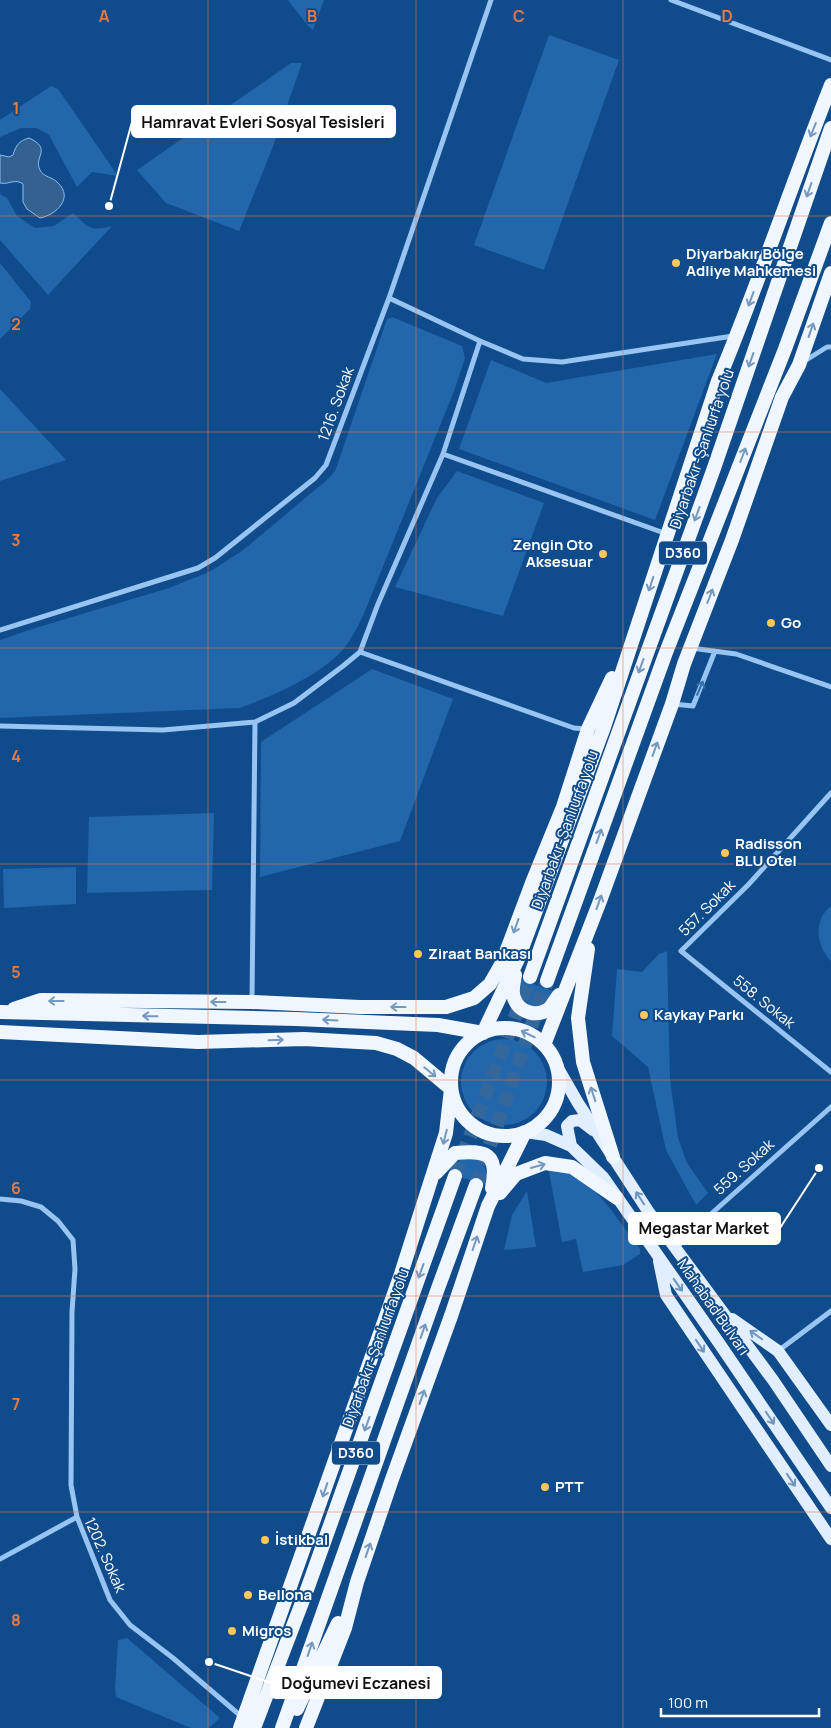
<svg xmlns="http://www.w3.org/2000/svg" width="831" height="1728" font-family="Manrope,sans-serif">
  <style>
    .green { fill: #2266ab }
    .water { fill: #356190; stroke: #88c0f5 }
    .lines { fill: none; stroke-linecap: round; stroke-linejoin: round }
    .trunk-tunnel { stroke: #34679c; stroke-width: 14; stroke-dasharray: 14 7; stroke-linecap: butt }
    .minor { stroke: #97c4f2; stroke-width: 5 }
    .primary { stroke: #e1eeff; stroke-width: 12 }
    .trunk { stroke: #f0f6ff; stroke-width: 14 }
    .oneway { stroke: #7598bf }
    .oneway2 { stroke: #3870aa }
    .oneway3 { stroke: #6e95bf }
    .grid { fill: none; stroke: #ed7a3d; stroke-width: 1; stroke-opacity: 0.55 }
    .poi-dot { fill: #ffc757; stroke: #104c8b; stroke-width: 2 }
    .labels { text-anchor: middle; stroke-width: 4; stroke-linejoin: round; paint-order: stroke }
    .shield { fill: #104c8b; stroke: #b7c9dc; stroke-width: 1 }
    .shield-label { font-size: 14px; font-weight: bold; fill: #fff }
    .poi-label { font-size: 15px; font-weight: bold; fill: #fff; stroke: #104c8b; text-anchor: start }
    .street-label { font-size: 15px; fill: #fff; stroke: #104c8b }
    .grid-label { font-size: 16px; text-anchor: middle; font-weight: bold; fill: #ed7a3d; stroke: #104c8b; stroke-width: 4; stroke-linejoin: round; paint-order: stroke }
    .leader { fill: none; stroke: #fff; stroke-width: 2 }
    .callout-dot { fill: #fff; stroke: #104c8b; stroke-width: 2 }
    .callout { fill: #fff; stroke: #fff; stroke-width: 2 }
    .callout-label { font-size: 16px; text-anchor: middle; font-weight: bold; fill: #111 }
  </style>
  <rect width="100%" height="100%" fill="#104c8b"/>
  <!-- green -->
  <path class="green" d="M288,0H324L313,30L308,26Z
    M549,35L619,60L544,270L474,245Z
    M291,63H302L272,149L239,231L166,203L137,170Z
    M51,86L58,89L118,176L92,172L77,187L49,135L37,128H21L0,137V120Z
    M0,194L7,198L17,216L35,228L54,226L73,213C88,227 90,232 112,226L48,295L0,240Z
    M0,263L31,302L30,309L0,339Z
    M392,317L462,346L465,358L454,391L363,616C359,624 355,632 350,640C330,672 275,695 240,708L0,718V640L32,629L169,588L209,572L242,551L328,479L335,471L340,457L387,319Z
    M717,354L655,520L459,449L491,360L546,383Z
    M0,389L66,460L0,481Z
    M457,471L544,503L503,616L395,587L437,498Z
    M372,669L453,699L400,841L260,877L261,742Z
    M214,813L212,890L87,893L89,817Z
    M76,867V904L4,908L3,869Z
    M831,906V961C816,946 813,920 831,906Z
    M667,951L670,1079L678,1138L687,1163L708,1193L696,1205L666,1150L648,1067L612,1036L617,969L642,972L659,954Z
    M520,979L556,992C554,996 552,1000 549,1003C538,1012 523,1004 519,992C518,988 519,983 520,979Z
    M461 1082a43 43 0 1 1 86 0a43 43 0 1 1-86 0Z
    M473,1157C487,1166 487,1170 487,1185L449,1174C455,1162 460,1158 473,1157Z
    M548,1167C555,1168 565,1168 571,1171C594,1182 624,1228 640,1249V1254L623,1265L583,1272L576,1239L562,1242Z
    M527,1191L536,1247L504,1250L512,1215Z
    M127,1638L220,1718L209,1728H191L116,1697L115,1688L118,1640Z"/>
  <!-- water -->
  <path class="water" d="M29,138C53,149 33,157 40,170C43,177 53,177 58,183C74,198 56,215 40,218L27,209L23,202V184C15,178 9,185 0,183V155L9,157L13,155C16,145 19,141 29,138Z"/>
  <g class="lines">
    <!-- trunk-tunnel -->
    <path class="trunk-tunnel" d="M455,1176L530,977
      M476,1185L547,981"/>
    <!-- minor -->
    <path class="minor" d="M671,0L831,60
      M389,298L480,341L523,359L562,362L733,336
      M803,362L827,347H831
      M443,454L667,534
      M0,630L198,568L215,558L315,478L326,465L389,298L491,0
      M691,648L736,654L831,687
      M360,652L574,728L587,729
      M673,704L693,706L715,651
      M0,726L163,730L255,722L294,703L343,666L360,652L378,604L443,454L480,341
      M831,793L749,884L681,951L831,1072
      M252,1001L255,722
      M0,1199L21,1201L41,1207L58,1221L73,1240L75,1269L72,1312L71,1485L77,1517
      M676,1248L711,1214L831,1107
      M778,1351L831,1311
      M0,1559L77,1517L110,1600L130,1625L173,1658L242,1717"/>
    <!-- primary -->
    <path class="primary" d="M555,1063L578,1103L648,1211L773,1380L831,1466
      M525,1132L546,1135L571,1146L603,1177L719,1343L831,1508
      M571,1146L567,1126L572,1121L580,1120L593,1130
      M659,1261L666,1295L831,1539
      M732,1319L778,1351L831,1425"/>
    <!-- trunk -->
    <path class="trunk" d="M588,949L578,1018L583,1062L613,1157
      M515,975C514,982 511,991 514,998C519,1013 538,1018 550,1008C553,1004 556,999 559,995
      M530,977L714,468L831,128
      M547,981L665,655L785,349L831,223
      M14,1009L41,1000L252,1002L360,1007H446L474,998L490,984L502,963L532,883L563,807L588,729L612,678
      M0,1012L296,1019L438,1025L483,1033L518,959L604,727L718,381C759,283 792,183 831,85
      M451 1082a54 54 0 1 1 108 0a54 54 0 1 1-108 0Z
      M0,1032L198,1042L304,1039L376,1043L397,1049L414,1058L451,1089L446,1133L401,1274L240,1728
      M544,1045L600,901L672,704L684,664L732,540L782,397L799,365L831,273
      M436,1173L455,1153C486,1150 499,1153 492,1188
      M500,1193L516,1174L545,1163L572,1167L617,1198
      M297,1709L338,1623
      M254,1728L308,1587L455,1176
      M282,1728L437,1291L476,1185
      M306,1728L345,1628L357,1582L391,1482L451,1316L488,1206L525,1132"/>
  </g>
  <!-- one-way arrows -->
  <defs><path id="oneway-shaft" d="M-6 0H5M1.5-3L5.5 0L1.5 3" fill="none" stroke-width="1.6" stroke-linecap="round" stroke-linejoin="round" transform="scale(1.25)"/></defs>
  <g class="oneway">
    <use href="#oneway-shaft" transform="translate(813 130) rotate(112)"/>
    <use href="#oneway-shaft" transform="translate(809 190) rotate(109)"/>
    <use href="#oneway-shaft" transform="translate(751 299) rotate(110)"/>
    <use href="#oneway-shaft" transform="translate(811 330) rotate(-71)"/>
    <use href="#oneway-shaft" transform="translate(751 360) rotate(109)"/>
    <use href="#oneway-shaft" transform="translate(743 455) rotate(-69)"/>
    <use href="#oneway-shaft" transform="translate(697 514) rotate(110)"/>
    <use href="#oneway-shaft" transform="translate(651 584) rotate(108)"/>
    <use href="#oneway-shaft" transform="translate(710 596) rotate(-69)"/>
    <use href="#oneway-shaft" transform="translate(641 666) rotate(110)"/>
    <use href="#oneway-shaft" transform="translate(655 749) rotate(-70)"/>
    <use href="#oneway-shaft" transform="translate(599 836) rotate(-70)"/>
    <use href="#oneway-shaft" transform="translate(599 902) rotate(-70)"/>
    <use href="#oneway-shaft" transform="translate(516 926) rotate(110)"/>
    <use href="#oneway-shaft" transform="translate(56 1001) rotate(-180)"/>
    <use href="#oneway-shaft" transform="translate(218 1002) rotate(-180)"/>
    <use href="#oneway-shaft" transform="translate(398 1007) rotate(-180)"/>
    <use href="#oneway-shaft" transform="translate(150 1016) rotate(-179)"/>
    <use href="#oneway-shaft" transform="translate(330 1020) rotate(-177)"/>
    <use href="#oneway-shaft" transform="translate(528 1034) rotate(-154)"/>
    <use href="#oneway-shaft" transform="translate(276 1040) rotate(-2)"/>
    <use href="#oneway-shaft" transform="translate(430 1072) rotate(39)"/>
    <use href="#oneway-shaft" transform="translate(593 1094) rotate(-108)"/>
    <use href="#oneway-shaft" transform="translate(445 1137) rotate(104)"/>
    <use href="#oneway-shaft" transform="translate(538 1166) rotate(-16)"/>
    <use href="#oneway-shaft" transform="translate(475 1243) rotate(-71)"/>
    <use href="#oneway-shaft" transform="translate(421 1271) rotate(110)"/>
    <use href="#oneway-shaft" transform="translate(423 1331) rotate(-71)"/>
    <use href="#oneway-shaft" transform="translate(422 1397) rotate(-70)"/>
    <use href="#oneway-shaft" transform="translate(367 1424) rotate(110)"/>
    <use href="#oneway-shaft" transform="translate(325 1490) rotate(109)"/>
    <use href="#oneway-shaft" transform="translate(368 1550) rotate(-71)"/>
    <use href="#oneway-shaft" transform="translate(310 1649) rotate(-71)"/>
  </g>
  <use class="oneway2" href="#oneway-shaft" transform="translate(700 688) rotate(-67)"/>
  <g class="oneway3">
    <use href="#oneway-shaft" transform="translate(640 1198) rotate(-123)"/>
    <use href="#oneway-shaft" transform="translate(678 1285) rotate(55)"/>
    <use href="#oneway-shaft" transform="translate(756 1335) rotate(-145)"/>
    <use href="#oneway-shaft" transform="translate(700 1346) rotate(56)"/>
    <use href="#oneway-shaft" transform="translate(770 1418) rotate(56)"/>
    <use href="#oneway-shaft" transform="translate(791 1480) rotate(56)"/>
  </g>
  <!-- grid -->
  <path class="grid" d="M208,0V1728M416,0V1728M623,0V1728M0,216H831M0,432H831M0,648H831M0,864H831M0,1080H831M0,1296H831M0,1512H831"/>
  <!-- markers -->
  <g class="poi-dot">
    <circle cx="676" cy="263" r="5"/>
    <circle cx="603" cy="554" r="5"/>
    <circle cx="771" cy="623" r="5"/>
    <circle cx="725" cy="853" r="5"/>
    <circle cx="418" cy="954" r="5"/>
    <circle cx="644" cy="1015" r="5"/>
    <circle cx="545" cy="1487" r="5"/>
    <circle cx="265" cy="1540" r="5"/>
    <circle cx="248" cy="1595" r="5"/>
    <circle cx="232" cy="1631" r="5"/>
  </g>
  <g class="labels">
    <!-- shield labels -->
    <g class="shield">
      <rect x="659" y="541.5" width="48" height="23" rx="4"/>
      <rect x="332" y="1441.5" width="48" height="23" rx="4"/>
    </g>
    <g class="shield-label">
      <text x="683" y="558">D360</text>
      <text x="356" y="1458">D360</text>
    </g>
    <!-- poi labels -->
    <g class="poi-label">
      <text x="686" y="259">Diyarbakır Bölge<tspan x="686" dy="17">Adliye Mahkemesi</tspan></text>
      <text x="593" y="550" text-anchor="end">Zengin Oto<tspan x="593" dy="17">Aksesuar</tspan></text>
      <text x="781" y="628">Go</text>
      <text x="735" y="849">Radisson<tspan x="735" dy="17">BLU Otel</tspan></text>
      <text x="428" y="959">Ziraat Bankası</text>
      <text x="654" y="1020">Kaykay Parkı</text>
      <text x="555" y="1492">PTT</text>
      <text x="275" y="1545">İstikbal</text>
      <text x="258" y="1600">Bellona</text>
      <text x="242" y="1636">Migros</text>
    </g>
    <!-- street labels -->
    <g class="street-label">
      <text transform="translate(336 404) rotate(-70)" y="5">1216. Sokak</text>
      <text transform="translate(702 449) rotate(-71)" y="5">Diyarbakır-Şanlıurfa yolu</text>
      <text transform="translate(565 830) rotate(-70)" y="5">Diyarbakır-Şanlıurfa yolu</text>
      <text transform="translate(707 908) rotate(-45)" y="5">557. Sokak</text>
      <text transform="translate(764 1002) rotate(39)" y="5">558. Sokak</text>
      <text transform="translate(744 1167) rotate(-42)" y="5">559. Sokak</text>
      <text transform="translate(713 1307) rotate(55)" y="5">Mahabad Bulvarı</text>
      <text transform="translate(376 1348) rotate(-70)" y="5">Diyarbakır-Şanlıurfa yolu</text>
      <text transform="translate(105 1555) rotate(66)" y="5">1202. Sokak</text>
    </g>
  </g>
  <g class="grid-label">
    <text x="104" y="22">A</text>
    <text x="312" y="22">B</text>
    <text x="519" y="22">C</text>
    <text x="727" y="22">D</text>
    <text x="16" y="114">1</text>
    <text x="16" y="330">2</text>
    <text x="16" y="546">3</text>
    <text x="16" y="762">4</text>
    <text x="16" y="978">5</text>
    <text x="16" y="1194">6</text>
    <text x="16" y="1410">7</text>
    <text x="16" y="1626">8</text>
  </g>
  <!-- callouts -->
  <path class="leader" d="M109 206L132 122M819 1168L780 1228M209 1662L271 1683"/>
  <g class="callout-dot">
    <circle cx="109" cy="206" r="5"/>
    <circle cx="819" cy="1168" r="5"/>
    <circle cx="209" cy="1662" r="5"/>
  </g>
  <g class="callout">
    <rect x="132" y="106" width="263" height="31" rx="5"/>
    <rect x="629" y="1213" width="151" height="31" rx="5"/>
    <rect x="271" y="1667" width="170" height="31" rx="5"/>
  </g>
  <g class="callout-label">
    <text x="263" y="128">Hamravat Evleri Sosyal Tesisleri</text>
    <text x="704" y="1234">Megastar Market</text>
    <text x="356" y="1689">Doğumevi Eczanesi</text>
  </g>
  <!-- scale -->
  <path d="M661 1708v8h158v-8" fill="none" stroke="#ffffff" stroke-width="2.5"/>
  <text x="668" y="1708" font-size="15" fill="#ffffff" stroke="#104c8b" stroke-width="4" paint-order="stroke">100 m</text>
</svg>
